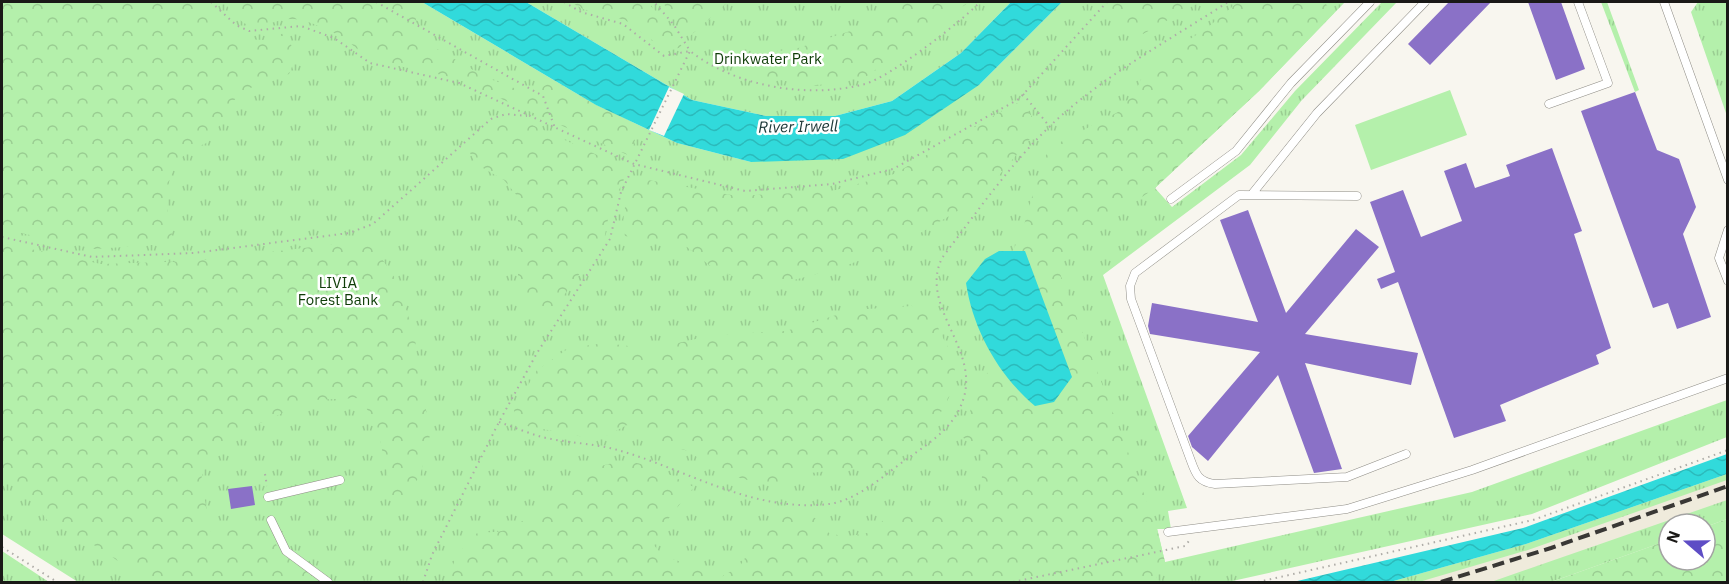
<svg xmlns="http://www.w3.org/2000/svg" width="1729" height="584" font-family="'IBM Plex Sans',sans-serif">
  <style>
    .built { fill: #efebdc }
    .grass { fill: url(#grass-tufts) }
    .forest { fill: url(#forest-crowns) }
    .pitch { fill: #b4f0ab }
    .water { fill: url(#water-waves) }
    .pier { fill: #f8f6ef }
    .building { fill: #8a71c7 }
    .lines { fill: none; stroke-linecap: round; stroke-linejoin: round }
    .service-casing { stroke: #8f8d86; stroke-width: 9 }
    .path { stroke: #aeaca7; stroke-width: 2; stroke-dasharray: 1.5 4.5; stroke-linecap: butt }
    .service { stroke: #fff; stroke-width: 8 }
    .rail { stroke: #393835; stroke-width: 4; stroke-dasharray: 12 6; stroke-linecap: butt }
    .labels { text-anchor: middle; stroke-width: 5; stroke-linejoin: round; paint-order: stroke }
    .park-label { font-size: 15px; fill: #0e3d07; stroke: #fff }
    .water-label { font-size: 16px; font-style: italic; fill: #203a3a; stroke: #fff }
  </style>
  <defs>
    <pattern id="grass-tufts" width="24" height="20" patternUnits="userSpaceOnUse" patternTransform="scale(1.5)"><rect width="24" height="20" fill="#b4f0ab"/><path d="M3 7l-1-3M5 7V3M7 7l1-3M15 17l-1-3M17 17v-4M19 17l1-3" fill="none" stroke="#9acd92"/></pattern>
    <pattern id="forest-crowns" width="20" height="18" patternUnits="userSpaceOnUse" patternTransform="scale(1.5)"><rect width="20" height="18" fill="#b4f0ab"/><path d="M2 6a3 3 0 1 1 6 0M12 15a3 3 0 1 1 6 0" fill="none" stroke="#9acd92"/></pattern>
    <pattern id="water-waves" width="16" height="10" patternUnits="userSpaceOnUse" patternTransform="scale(1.5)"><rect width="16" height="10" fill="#31dadb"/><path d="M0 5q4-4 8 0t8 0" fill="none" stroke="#2bbabb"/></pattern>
  </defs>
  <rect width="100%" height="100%" fill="#f8f6ef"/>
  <!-- built -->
  <path class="built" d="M1727,474V519L1705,527V524H1669V540L1551,582H1390L1526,544Z"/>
  <!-- grass -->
  <path class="grass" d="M2,2H422L596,105L677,143L751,162L979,85L1062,2H1345L1259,91L1155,188L1172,207L1241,155L1295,91L1382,2H1397L1302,100L1250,165L1103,275L1187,508L1168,511L1171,529H1157L1165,562L1472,492L1727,400V437L1532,514L1228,582H78L2,534Z
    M526,2H1011L961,53L892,101L835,116H766L692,100Z
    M1601,2H1607L1639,90L1635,92Z
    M1698,2H1727V116L1691,12Z
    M1727,474V480L1528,550L1419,582H1390L1526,544Z
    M1727,500V519L1705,527V524H1669V540L1551,582H1491Z
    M2,551L49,582H2Z"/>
  <!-- forest -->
  <path class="forest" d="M2,2H202L241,39L265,40L287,32C292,47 297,59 289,74C265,82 240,87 227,110C221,120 218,130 211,139C204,147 195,145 187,152C163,174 164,206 172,234L166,244L95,249L2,229Z
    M224,2H411L422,40L485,77L530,94L553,81L596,105L632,122L635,140L630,156L488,93C452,71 412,72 373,59C362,55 353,44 343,38C332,31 317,25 305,21C265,10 260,51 224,2Z
    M570,2H647L672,29L682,47L667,51L625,20L583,9Z
    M662,2H728L690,36Z
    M899,2H969L867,76L814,86L763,77L735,67L753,54L795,49L881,21Z
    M1115,2H1200L1143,34H1135L1110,6Z
    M1238,2H1324L1334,13L1259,91L1155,188L1054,258L1157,528L1165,562L1153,565L1158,582H446L457,555L478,532C486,532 498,533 505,530C549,513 573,463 624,462C648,461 673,477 694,487L671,515L653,544L662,555L721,577L740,566L770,518L782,510L813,516L829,533L846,537L872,532L893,510L964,513C986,497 983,470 980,446L957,435L969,416L977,383L999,362L1012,387L1025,251H1013L1024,225L1042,162L1051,147L1118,112L1136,90L1147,67L1207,28Z
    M1016,103L1023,105L1037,123L1035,133L988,188L968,205L898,246L842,267L783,283L752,285L709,265L687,247L625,236C621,215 625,197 638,181L648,180L737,196L832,191L894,174Z
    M508,118L526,122L623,167L627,173L610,209L604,240L546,320L529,311L518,277V197L504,180L476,164L469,151L498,123Z
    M367,237L397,281L415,337L419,380L431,431L420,476L395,509L376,422L359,398L312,400L242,431L211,450L201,479L211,532L264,522C276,554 297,564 323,582H146L103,550L47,520L29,496L2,471V243L101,264L195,261L328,245Z
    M912,306C930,309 935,320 942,336C946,344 952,353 954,362C962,404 912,451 880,471L857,468L801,474L782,489L728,475L685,450L660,444L627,425L606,436L584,437L522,425L515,418L514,409L537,370L569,348L605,343L652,349L713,335L786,331L852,310Z
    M1727,519V582H1551L1669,540V560H1705V527Z"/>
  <!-- pitch -->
  <path class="pitch" d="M1450,90L1467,135L1371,170L1355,125Z"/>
  <!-- water -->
  <path class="water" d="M422,2H526L692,100L766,116H835L892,101L961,53L1011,2H1062L979,85L905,135L843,159L751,162L677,143L596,105Z
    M999,251H1025L1072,377L1054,402L1035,406C999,376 973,330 966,283L985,259Z
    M1727,454V474L1526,544L1390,582H1293L1523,528Z"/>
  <!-- pier -->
  <path class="pier" d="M669,87L684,94L664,136L649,130Z"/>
  <!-- building -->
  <path class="building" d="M1449,2H1491L1430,65L1408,44Z
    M1528,2H1561L1585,69L1556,80Z
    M1635,92L1657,150L1679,159L1696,207L1683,234L1711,317L1677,329L1668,303L1653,308L1581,111Z
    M1552,148L1582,231L1574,234L1611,348L1596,355L1599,364L1500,405L1506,421L1454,438L1398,282L1381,289L1377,279L1395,272L1370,202L1403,190L1421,237L1462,221L1444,171L1466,163L1475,188L1510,176L1506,165Z
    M1248,210L1286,313L1356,229L1379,247L1305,334L1418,353L1411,385L1305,363L1342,469L1314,473L1278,375L1208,461L1192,447L1188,436L1260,352L1150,334L1148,326L1152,303L1258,322L1220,220Z
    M252,486L255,505L231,509L228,489Z"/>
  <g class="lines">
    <defs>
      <path id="service" d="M1664,2L1728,180
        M1549,104L1608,83L1578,2
        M1252,194L1317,113L1425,2
        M1357,196L1239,195L1135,273L1130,286L1131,299L1191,461C1196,475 1199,482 1215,484L1347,477L1406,454
        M1171,199L1236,151L1291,83L1370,2
        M1728,230L1719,258L1728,281
        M268,497L340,480
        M271,520L286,551L328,582
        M1168,532L1347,509L1472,470L1728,378"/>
    </defs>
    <!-- service casing -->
    <use href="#service" class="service-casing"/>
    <!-- path -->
    <path class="path" d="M211,2L236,25L249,31L301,26L334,38L370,63L459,83L634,164L745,191L832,184L893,169L1019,99L1107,2
      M376,2L543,96L555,128
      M564,2L581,12L623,24L664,56L690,51C736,87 809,99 865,84C890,77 961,22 980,2
      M1023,94L1050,127
      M2,237L92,257L194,253L349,233L373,224L491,119L506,114L527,116
      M499,422C513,427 528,433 542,437C566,443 591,443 614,449C685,468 751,513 829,504C859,500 886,473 911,456C934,440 956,425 964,397C978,347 919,306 942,258C976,213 1009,166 1049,127C1101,77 1168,41 1228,2
      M265,474L267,486
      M2,547L57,582
      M423,582L432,555L499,422L537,353L610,239L621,192L690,51L674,25L654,2
      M1013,582L1185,546L1189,541
      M1258,582L1533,520L1728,450"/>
    <!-- service -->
    <use href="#service" class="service"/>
    <!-- rail -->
    <path class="rail" d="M1441,582L1551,548L1728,486"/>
  </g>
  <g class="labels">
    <!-- park labels -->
    <g class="park-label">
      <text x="768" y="64">Drinkwater Park</text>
      <text x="338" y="288">LIVIA<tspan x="338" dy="17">Forest Bank</tspan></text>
    </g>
    <!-- water labels -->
    <g class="water-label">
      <text transform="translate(798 126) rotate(-1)" y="6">River Irwell</text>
    </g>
  </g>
  <!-- border -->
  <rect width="1729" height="584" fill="none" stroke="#1a1917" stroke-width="6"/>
  <!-- north arrow -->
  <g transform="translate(1687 542) rotate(290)"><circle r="28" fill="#ffffff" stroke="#a3a3a2" stroke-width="1.5"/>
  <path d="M0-4.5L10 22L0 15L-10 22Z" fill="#5e4dc5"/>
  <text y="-9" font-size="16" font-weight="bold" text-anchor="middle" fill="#1a1917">N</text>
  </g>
</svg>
